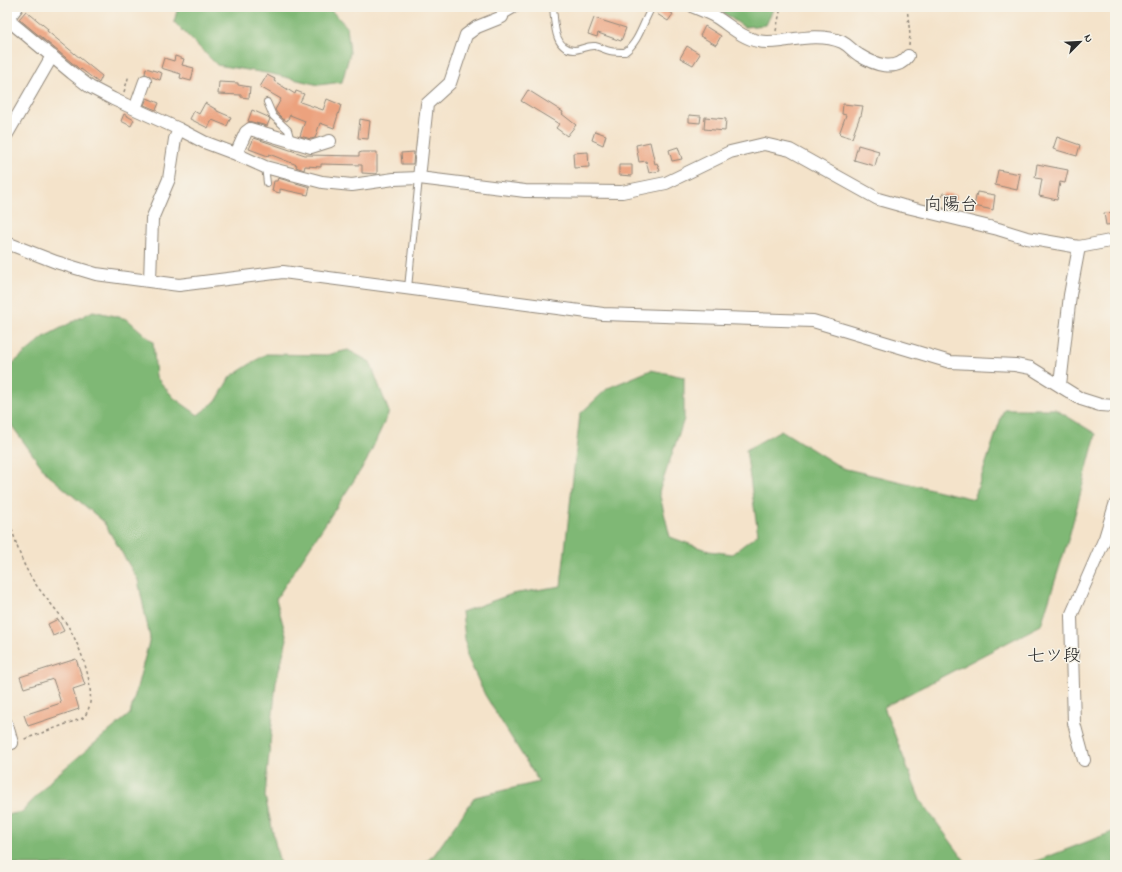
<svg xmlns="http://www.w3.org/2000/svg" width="1122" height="872" font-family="'Indie Flower','Klee One',sans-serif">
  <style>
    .forest { fill: #7fb875; stroke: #557250 }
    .building { fill: #eca27e }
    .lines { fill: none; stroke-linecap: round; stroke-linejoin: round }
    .service-casing { stroke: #90877a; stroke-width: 8 }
    .minor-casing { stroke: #90877a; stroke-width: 14 }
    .path { stroke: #90877a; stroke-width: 1.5; stroke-dasharray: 3 3; stroke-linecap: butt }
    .service { stroke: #fff; stroke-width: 6 }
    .minor { stroke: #fff; stroke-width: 12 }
    .labels { text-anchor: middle; stroke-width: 3; stroke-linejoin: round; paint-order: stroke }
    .quarter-label { font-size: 18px; fill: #2b2b2b; stroke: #f7f3e8 }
  </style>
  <rect width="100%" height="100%" fill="#f7f3e8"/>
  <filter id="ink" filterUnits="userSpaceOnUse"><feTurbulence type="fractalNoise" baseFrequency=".025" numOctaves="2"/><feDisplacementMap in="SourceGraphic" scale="8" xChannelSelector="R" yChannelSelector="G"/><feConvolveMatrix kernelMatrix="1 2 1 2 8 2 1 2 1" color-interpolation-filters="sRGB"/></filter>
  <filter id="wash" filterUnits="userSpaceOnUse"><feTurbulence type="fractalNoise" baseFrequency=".012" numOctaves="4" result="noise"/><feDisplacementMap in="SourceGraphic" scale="16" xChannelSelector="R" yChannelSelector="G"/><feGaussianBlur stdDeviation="0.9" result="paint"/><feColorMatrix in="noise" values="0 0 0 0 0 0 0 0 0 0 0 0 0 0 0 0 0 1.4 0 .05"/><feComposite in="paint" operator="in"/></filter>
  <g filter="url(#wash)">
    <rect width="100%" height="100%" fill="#f4e3ca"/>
    <!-- forest -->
    <path class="forest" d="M178,7H328L347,27L350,53L342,82L319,85L272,74L217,65L174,22Z
      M715,7H774L766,25L744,27Z
      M93,311L127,319L153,342L156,377L174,398L198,415L217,400L230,377L266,354L327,355L348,350L370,362L389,412L366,462L276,599L287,639L276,682L265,796L280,865H7V815L22,812L53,778L130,714L150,638L138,580L103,521L47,474L7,419V380L11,365L44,337Z
      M651,370L684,377V419L659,492L670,537L709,551L732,554L758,534L746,450L781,430L842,468L974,499L1004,409H1055L1096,434L1069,537L1041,625L884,707L920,800L968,865H422L434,855L475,797L539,782L485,695L467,656L462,612L512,594L561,586L580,414L608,388Z
      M1115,831V865H1026Z"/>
    <g id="blocks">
      <!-- building -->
      <path class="building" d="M662,7L673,14L668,21L657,14Z
        M26,11L48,29L47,31L102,76L99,83L81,69L80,70L77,67L19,19Z
        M594,18L626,28L621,41L598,33L597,37L588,34Z
        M705,26L721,36L716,45L700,36Z
        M687,46L700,54L693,65L680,58Z
        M175,56L184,59L182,65L194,68L191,81L180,78L181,74L161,68L164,58L174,61Z
        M146,68L162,73L160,80L145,74Z
        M267,75L275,79L274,81L295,94L296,91L304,94L300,102L323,110L327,99L341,105L334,128L320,123L315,138L311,139L300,136L305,121L290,115L287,121L283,119L277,113L275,110L281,99L260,87Z
        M219,82L238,83V85L250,87L249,98L241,97V95L218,94Z
        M528,90L563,112L562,114L576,125L567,136L556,128L559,124L521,101Z
        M147,98L159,103L156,110L144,105Z
        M205,103L217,110V111L231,117L227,126L212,120L208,128L190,119L194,111L199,114Z
        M843,104L863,106L861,116H860L852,138L839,134L846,115L842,114Z
        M252,110L268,117L270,119L267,126L248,121Z
        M124,114L134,120L131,126L121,121Z
        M689,115L701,116L700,123L689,122Z
        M705,117L726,119L725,131L704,129Z
        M360,119L370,121L368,139L358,138Z
        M595,131L606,135L603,145L592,140Z
        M1057,137L1080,145L1077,156L1053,149Z
        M254,138L305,155L359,156V153L362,152H377V174L362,173V165L321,164V167L305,166L304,170L296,167L297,165L269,154L268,156L249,149Z
        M650,142L655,164L657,163L660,171L649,173L646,161L639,162L636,145Z
        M858,145L879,151L875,166L854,160Z
        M678,147L682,159L672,161L669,150Z
        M414,152L413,164H402L401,153Z
        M588,152L589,167L574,168L573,153Z
        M1037,164L1068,170L1065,183L1060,182L1057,200L1039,196L1042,179L1035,178Z
        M619,165H632V176L619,175Z
        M998,170L1020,174L1017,190L995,185Z
        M278,178L310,187L308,195L280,189V193L272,191L274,181H277Z
        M977,192L995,195L993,210L974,206Z
        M943,193L957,195L954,211L940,207Z
        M1115,212V224L1106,225L1104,213Z
        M58,619L64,631L53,636L48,624Z
        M76,659L85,685L73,689L79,709L28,726L24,715L61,703L53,679L24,688L20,677Z"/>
    </g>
  </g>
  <g filter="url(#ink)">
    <use href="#blocks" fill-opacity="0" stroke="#90877a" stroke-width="1"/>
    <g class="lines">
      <defs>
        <path id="service" d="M553,7C555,22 553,49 574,50C581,50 587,45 595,46C600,47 605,50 610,51C615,52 620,52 625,52C639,42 643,22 652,7
          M502,17L519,7
          M267,102L273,116L288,130L291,141
          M265,167L267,183
          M408,288L419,178"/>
        <path id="minor" d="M694,7C701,10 709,13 716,17C729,25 742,38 758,41C766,43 774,42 782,41C802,38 823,34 842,42C850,46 852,51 859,55C873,64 896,73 908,56
          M7,19L72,73L90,87L113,99L179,129L204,142L236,154L265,167L322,182L352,185L394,179L419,178L525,191L622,192L666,183L730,152L764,144L790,150L878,199L903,206L998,229L1027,238L1079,247L1115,240
          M8,19L17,7
          M135,109L145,81
          M7,134L52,56
          M236,154L246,132L250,129L311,147L330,141
          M419,178L427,104L450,83L466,35L477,27L502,17
          M7,243L56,262L96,274L179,285L283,272L603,314L813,321L950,362L1015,365L1031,368L1081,399L1100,405L1115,406
          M150,281L152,219L169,179L175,139L179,129
          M1060,385L1070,295L1079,247
          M7,725L12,743
          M1084,760L1074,723L1071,616L1105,538L1115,505"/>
      </defs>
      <!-- service casing -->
      <use href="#service" class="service-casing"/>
      <!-- minor casing -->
      <use href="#minor" class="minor-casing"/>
      <!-- path -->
      <path class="path" d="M907,7L910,35L909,45
        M776,31L781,7
        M124,92L129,75
        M7,512C13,532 18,554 28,572C39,592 56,608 68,626C80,646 102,699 83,718L22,740"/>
      <!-- service -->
      <use href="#service" class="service"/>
      <!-- minor -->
      <use href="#minor" class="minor"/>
    </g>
  </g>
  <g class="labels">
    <!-- quarter labels -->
    <g class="quarter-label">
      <text x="951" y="210">向陽台</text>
      <text x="1054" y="661">七ツ段</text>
    </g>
  </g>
  <!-- margin -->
  <rect width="1122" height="872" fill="none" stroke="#f7f3e8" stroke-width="24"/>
  <!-- north arrow -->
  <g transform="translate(1080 42) rotate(66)" stroke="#f7f3e8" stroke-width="3" paint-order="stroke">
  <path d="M0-3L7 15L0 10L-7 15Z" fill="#2b2b2b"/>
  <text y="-6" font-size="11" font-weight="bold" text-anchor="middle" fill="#2b2b2b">N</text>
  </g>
</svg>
